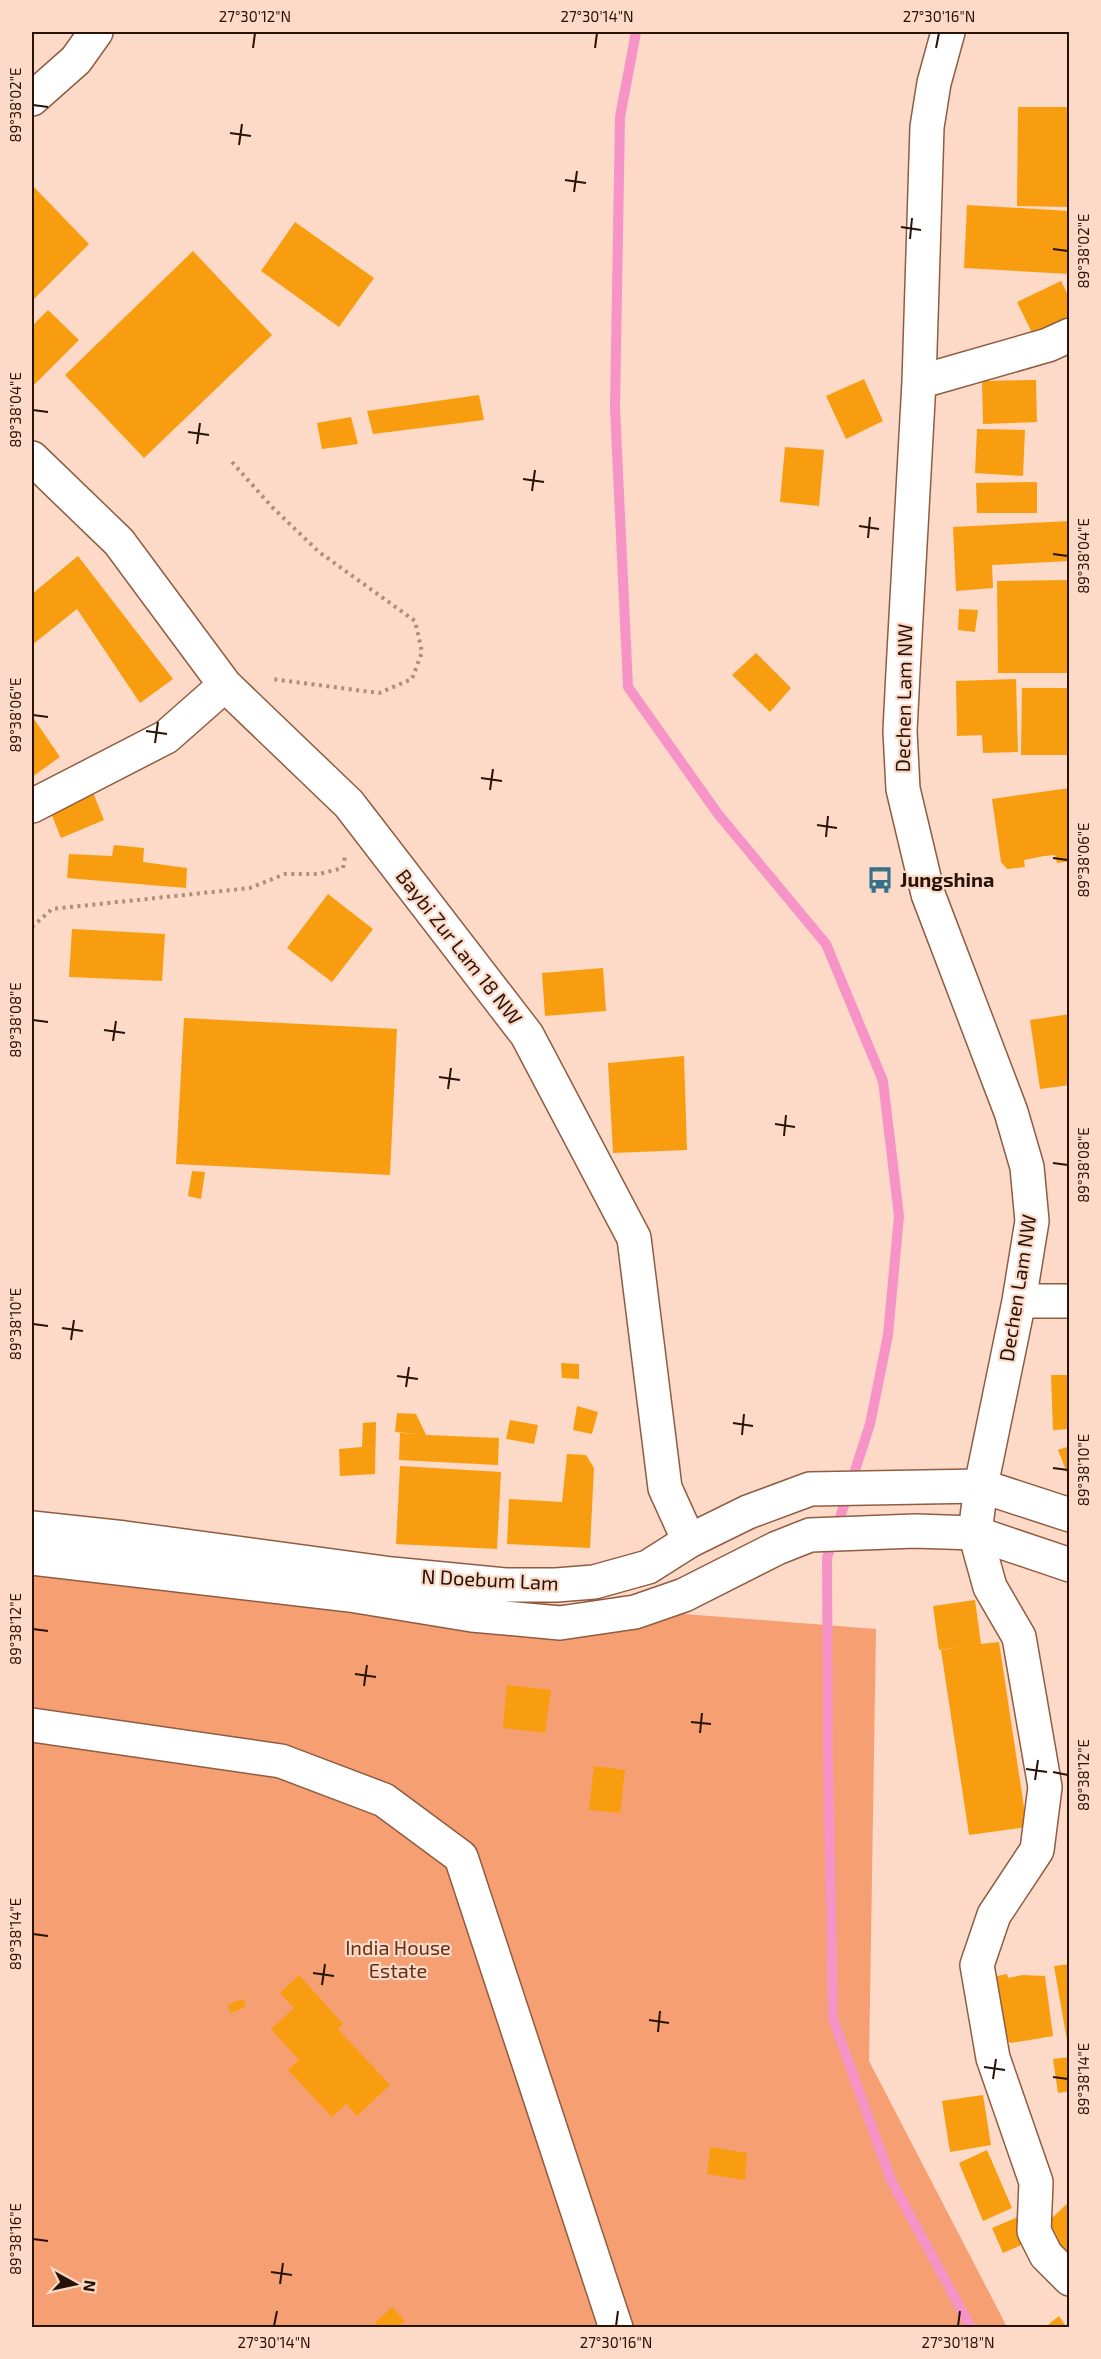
<svg xmlns="http://www.w3.org/2000/svg" width="1101" height="2359" font-family="'Exo 2',sans-serif">
  <style>
    .green { fill: #f59f72 }
    .lines { fill: none; stroke-linecap: round; stroke-linejoin: round }
    .stream { stroke: #f794c7; stroke-width: 10 }
    .building { fill: #f89d10 }
    .minor-casing { stroke: #905c41; stroke-width: 36 }
    .major-casing { stroke: #905c41; stroke-width: 36 }
    .path { stroke: #ac8e7f; stroke-width: 4; stroke-dasharray: 3 4.5; stroke-linecap: butt }
    .minor { stroke: #fff; stroke-width: 33 }
    .major { stroke: #fff; stroke-width: 33 }
    .ticks { fill: none; stroke: #281308; stroke-width: 2 }
    .labels { text-anchor: middle; stroke-width: 4.5; stroke-linejoin: round; paint-order: stroke }
    .street-label { font-size: 20px; fill: #281308; stroke: #fdd9c7 }
    .poi-label { font-size: 20px; font-weight: bold; fill: #281308; stroke: #fdd9c7; text-anchor: start }
    .park-label { font-size: 20px; fill: #5f3015; stroke: #fdd9c7 }
    .neatline { fill: none; stroke: #281308; stroke-width: 2 }
    .ticks-label { font-size: 15px; text-anchor: middle; fill: #281308 }
  </style>
  <rect width="100%" height="100%" fill="#fdd9c7"/>
  <!-- green -->
  <path class="green" d="M32,1563L876,1629L869,2061L1007,2327H32Z"/>
  <g class="lines">
    <!-- stream -->
    <path class="stream" d="M636,32L620,117L615,408L628,687L718,814L826,944L883,1081L899,1216L888,1335L870,1424L827,1558L828,1756L833,2019L891,2180L971,2328"/>
  </g>
  <!-- building -->
  <path class="building" d="M1018,107H1070V207L1017,206Z
    M32,185L89,244L32,301Z
    M967,205L1070,211V274L964,268Z
    M295,222L374,278L339,327L261,271Z
    M193,251L272,335L144,458L65,375Z
    M1061,281L1070,299V324L1036,341L1017,302Z
    M48,310L79,340L34,385L32,382V326Z
    M864,379L883,421L846,439L826,396Z
    M1036,380L1037,422L983,424L982,381Z
    M479,395L484,420L373,434L367,411Z
    M351,417L358,444L322,449L317,423Z
    M977,429L1025,430L1023,476L975,473Z
    M785,447L824,450L819,506L780,502Z
    M1037,482V513H977L976,483Z
    M1070,521V561L992,565L993,588L956,591L953,527Z
    M78,556L173,679L140,703L77,609L32,645V594Z
    M1070,580V673H998L997,581Z
    M959,609L978,610L975,632L958,630Z
    M756,653L791,688L770,712L732,675Z
    M1016,679L1018,752L983,753L982,735L957,736L956,681Z
    M1022,688H1070V755H1021Z
    M32,716L60,757L32,777Z
    M1070,788V861L1057,863L1055,855L1044,856L1024,860L1025,867L1007,869L1001,862L992,799Z
    M92,790L104,820L61,838L49,808Z
    M114,845L144,848L143,862L187,868L186,888L67,878L69,854L112,856Z
    M328,894L373,929L332,982L287,948Z
    M72,929L165,934L162,981L69,977Z
    M603,968L606,1011L545,1016L542,973Z
    M1070,1014V1085L1040,1089L1030,1020Z
    M184,1018L397,1029L390,1175L176,1164Z
    M684,1056L687,1150L613,1153L608,1063Z
    M192,1171L205,1172L201,1199L188,1196Z
    M561,1363L579,1364V1379L562,1378Z
    M1051,1375H1070V1429L1053,1430Z
    M577,1406L598,1412L592,1434L573,1430Z
    M397,1413L416,1414L426,1435L499,1438L498,1465L399,1460L400,1433L418,1434L395,1432Z
    M510,1420L538,1425L534,1444L506,1439Z
    M376,1422L375,1474L340,1476L339,1449L362,1447L363,1423Z
    M1070,1446V1478H1069L1058,1450Z
    M567,1454L586,1455L594,1468L590,1548L507,1544L509,1499L562,1502Z
    M400,1466L501,1472L497,1549L396,1544Z
    M975,1600L981,1644L999,1642L1027,1827L969,1835L941,1650L966,1646L939,1650L933,1606Z
    M507,1685L551,1690L545,1733L503,1728Z
    M594,1766L625,1770L620,1813L589,1810Z
    M1070,1964V2046H1068L1054,1966Z
    M1007,1974L1008,1978L1023,1975L1045,1976L1053,2036L1011,2043L1000,2037L987,1978Z
    M299,1975L343,2024L338,2029L390,2085L357,2116L346,2104L332,2117L288,2070L299,2060L271,2029L294,2008L280,1993Z
    M243,1999L246,2007L230,2013L228,2004Z
    M1070,2057V2091L1058,2093L1053,2059Z
    M983,2095L991,2145L950,2152L942,2101Z
    M710,2147L747,2153L745,2180L707,2174Z
    M987,2150L1012,2208L983,2221L959,2163Z
    M1070,2201V2262L1039,2230Z
    M1023,2215L1033,2240L1003,2253L992,2228Z
    M392,2307L405,2321L397,2328H379L375,2323Z
    M1059,2316L1067,2328H1044Z"/>
  <g class="lines">
    <defs>
      <path id="minor" d="M948,32L934,83L927,127L919,382L903,672L900,731L903,789L928,894L1011,1112L1027,1167L1032,1221L1019,1301L981,1486L975,1533L990,1587L1019,1637L1045,1787L1037,1850L994,1915L977,1965L993,2058L1036,2182L1034,2231L1046,2255L1070,2279
        M32,99L76,60L96,32
        M919,382L1048,345L1070,335
        M32,458L119,542L225,685L349,804L527,1035L634,1238L665,1488L689,1541
        M32,806L166,737L225,685
        M1019,1301H1070
        M32,1725L281,1761L384,1800L461,1857L616,2328"/>
      <path id="major" d="M32,1528L125,1538L392,1574L505,1585H556L594,1582L648,1567L689,1541L748,1512L810,1489L981,1486L1070,1515
        M32,1558L350,1595L472,1615L560,1623L635,1612L684,1595L777,1548L810,1535L915,1531L975,1533L1070,1565"/>
    </defs>
    <!-- minor casing -->
    <use href="#minor" class="minor-casing"/>
    <!-- major casing -->
    <use href="#major" class="major-casing"/>
    <!-- path -->
    <path class="path" d="M232,462L272,507L319,552L415,621L422,652L412,679L379,693L272,679
      M32,927L52,909L250,888L285,874H319L343,868L345,856"/>
    <!-- minor -->
    <use href="#minor" class="minor"/>
    <!-- major -->
    <use href="#major" class="major"/>
  </g>
  <!-- ticks -->
  <path class="ticks" d="M253,48L255,33M595,48L597,33M936,48L939,33M33,105L48,107M230,133L251,136M239,145L242,124M565,180L586,183M574,192L577,171M901,227L921,230M910,239L912,218M1053,249L1068,251M33,410L48,412M188,432L209,435M197,444L200,423M523,479L544,482M532,491L535,470M859,526L879,529M868,538L870,517M1053,554L1068,556M33,715L48,717M146,731L167,734M155,743L158,722M481,778L502,781M490,790L493,769M817,825L837,828M826,837L828,816M1053,858L1068,860M33,1020L48,1022M104,1030L125,1033M113,1041L116,1021M439,1077L460,1080M448,1089L451,1068M775,1124L795,1127M784,1136L786,1115M1053,1163L1068,1165M33,1324L48,1326M62,1328L83,1331M71,1340L74,1320M397,1376L418,1379M406,1387L409,1367M733,1423L753,1426M742,1435L744,1414M1053,1468L1068,1470M33,1629L48,1631M355,1674L376,1677M364,1686L367,1665M691,1722L711,1724M700,1733L702,1713M1026,1769L1047,1772M1053,1772L1068,1775M1035,1780L1038,1760M33,1934L48,1936M313,1973L334,1976M322,1985L325,1964M649,2020L669,2023M658,2032L660,2011M984,2067L1005,2070M1053,2077L1068,2079M993,2079L996,2059M33,2239L48,2241M271,2272L292,2275M280,2284L283,2263M274,2326L277,2311M616,2326L618,2311M958,2326L960,2311"/>
  <!-- icons -->
  <defs>
    <symbol id="bus-bare" viewBox="-9 -9 18 18"><path d="M-5-6H5V4H4V6H2V4H-2V6H-4V4H-5ZM-3.5-4V0h7V-4ZM-3.5 1.2v1.5H-2V1.2ZM2 1.2v1.5H3.5V1.2Z" fill="#367089" stroke="#fdd9c7" stroke-width="2.5" paint-order="stroke"/></symbol>
  </defs>
  <g fill-rule="evenodd">
    <use href="#bus-bare" x="861" y="861" width="38" height="38"/>
  </g>
  <g class="labels">
    <!-- street labels -->
    <g class="street-label">
      <text transform="translate(904 698) rotate(-89)" y="7">Dechen Lam NW</text>
      <text transform="translate(459 947) rotate(52)" y="7">Baybi Zur Lam 18 NW</text>
      <text transform="translate(1018 1288) rotate(-81)" y="7">Dechen Lam NW</text>
      <text transform="translate(490 1580) rotate(3)" y="7">N Doebum Lam</text>
    </g>
    <!-- poi labels -->
    <g class="poi-label">
      <text x="900" y="887">Jungshina</text>
    </g>
    <!-- park labels -->
    <g class="park-label">
      <text x="398" y="1955">India House<tspan x="398" dy="23">Estate</tspan></text>
    </g>
  </g>
  <!-- border -->
  <rect width="1101" height="2359" fill="none" stroke="#fdd9c7" stroke-width="66"/>
  <!-- north arrow -->
  <g transform="translate(75 2284) rotate(98)" stroke="#fdd9c7" stroke-width="4.5" paint-order="stroke">
  <path d="M0-4.5L10 22L0 15L-10 22Z" fill="#281308"/>
  <text y="-9" font-size="16" font-weight="bold" text-anchor="middle" fill="#281308">N</text>
  </g>
  <rect x="33" y="33" width="1035" height="2293" class="neatline"/>
  <g class="ticks-label">
    <text x="255" y="22">27°30'12"N</text>
    <text x="597" y="22">27°30'14"N</text>
    <text x="939" y="22">27°30'16"N</text>
    <text transform="translate(16 105) rotate(-90)" y="5">89°38'02"E</text>
    <text transform="translate(1084 251) rotate(-90)" y="5">89°38'02"E</text>
    <text transform="translate(16 410) rotate(-90)" y="5">89°38'04"E</text>
    <text transform="translate(1084 556) rotate(-90)" y="5">89°38'04"E</text>
    <text transform="translate(16 715) rotate(-90)" y="5">89°38'06"E</text>
    <text transform="translate(1084 860) rotate(-90)" y="5">89°38'06"E</text>
    <text transform="translate(16 1020) rotate(-90)" y="5">89°38'08"E</text>
    <text transform="translate(1084 1165) rotate(-90)" y="5">89°38'08"E</text>
    <text transform="translate(16 1324) rotate(-90)" y="5">89°38'10"E</text>
    <text transform="translate(1084 1470) rotate(-90)" y="5">89°38'10"E</text>
    <text transform="translate(16 1629) rotate(-90)" y="5">89°38'12"E</text>
    <text transform="translate(1084 1775) rotate(-90)" y="5">89°38'12"E</text>
    <text transform="translate(16 1934) rotate(-90)" y="5">89°38'14"E</text>
    <text transform="translate(1084 2079) rotate(-90)" y="5">89°38'14"E</text>
    <text transform="translate(16 2239) rotate(-90)" y="5">89°38'16"E</text>
    <text x="274" y="2348">27°30'14"N</text>
    <text x="616" y="2348">27°30'16"N</text>
    <text x="958" y="2348">27°30'18"N</text>
  </g>
</svg>
